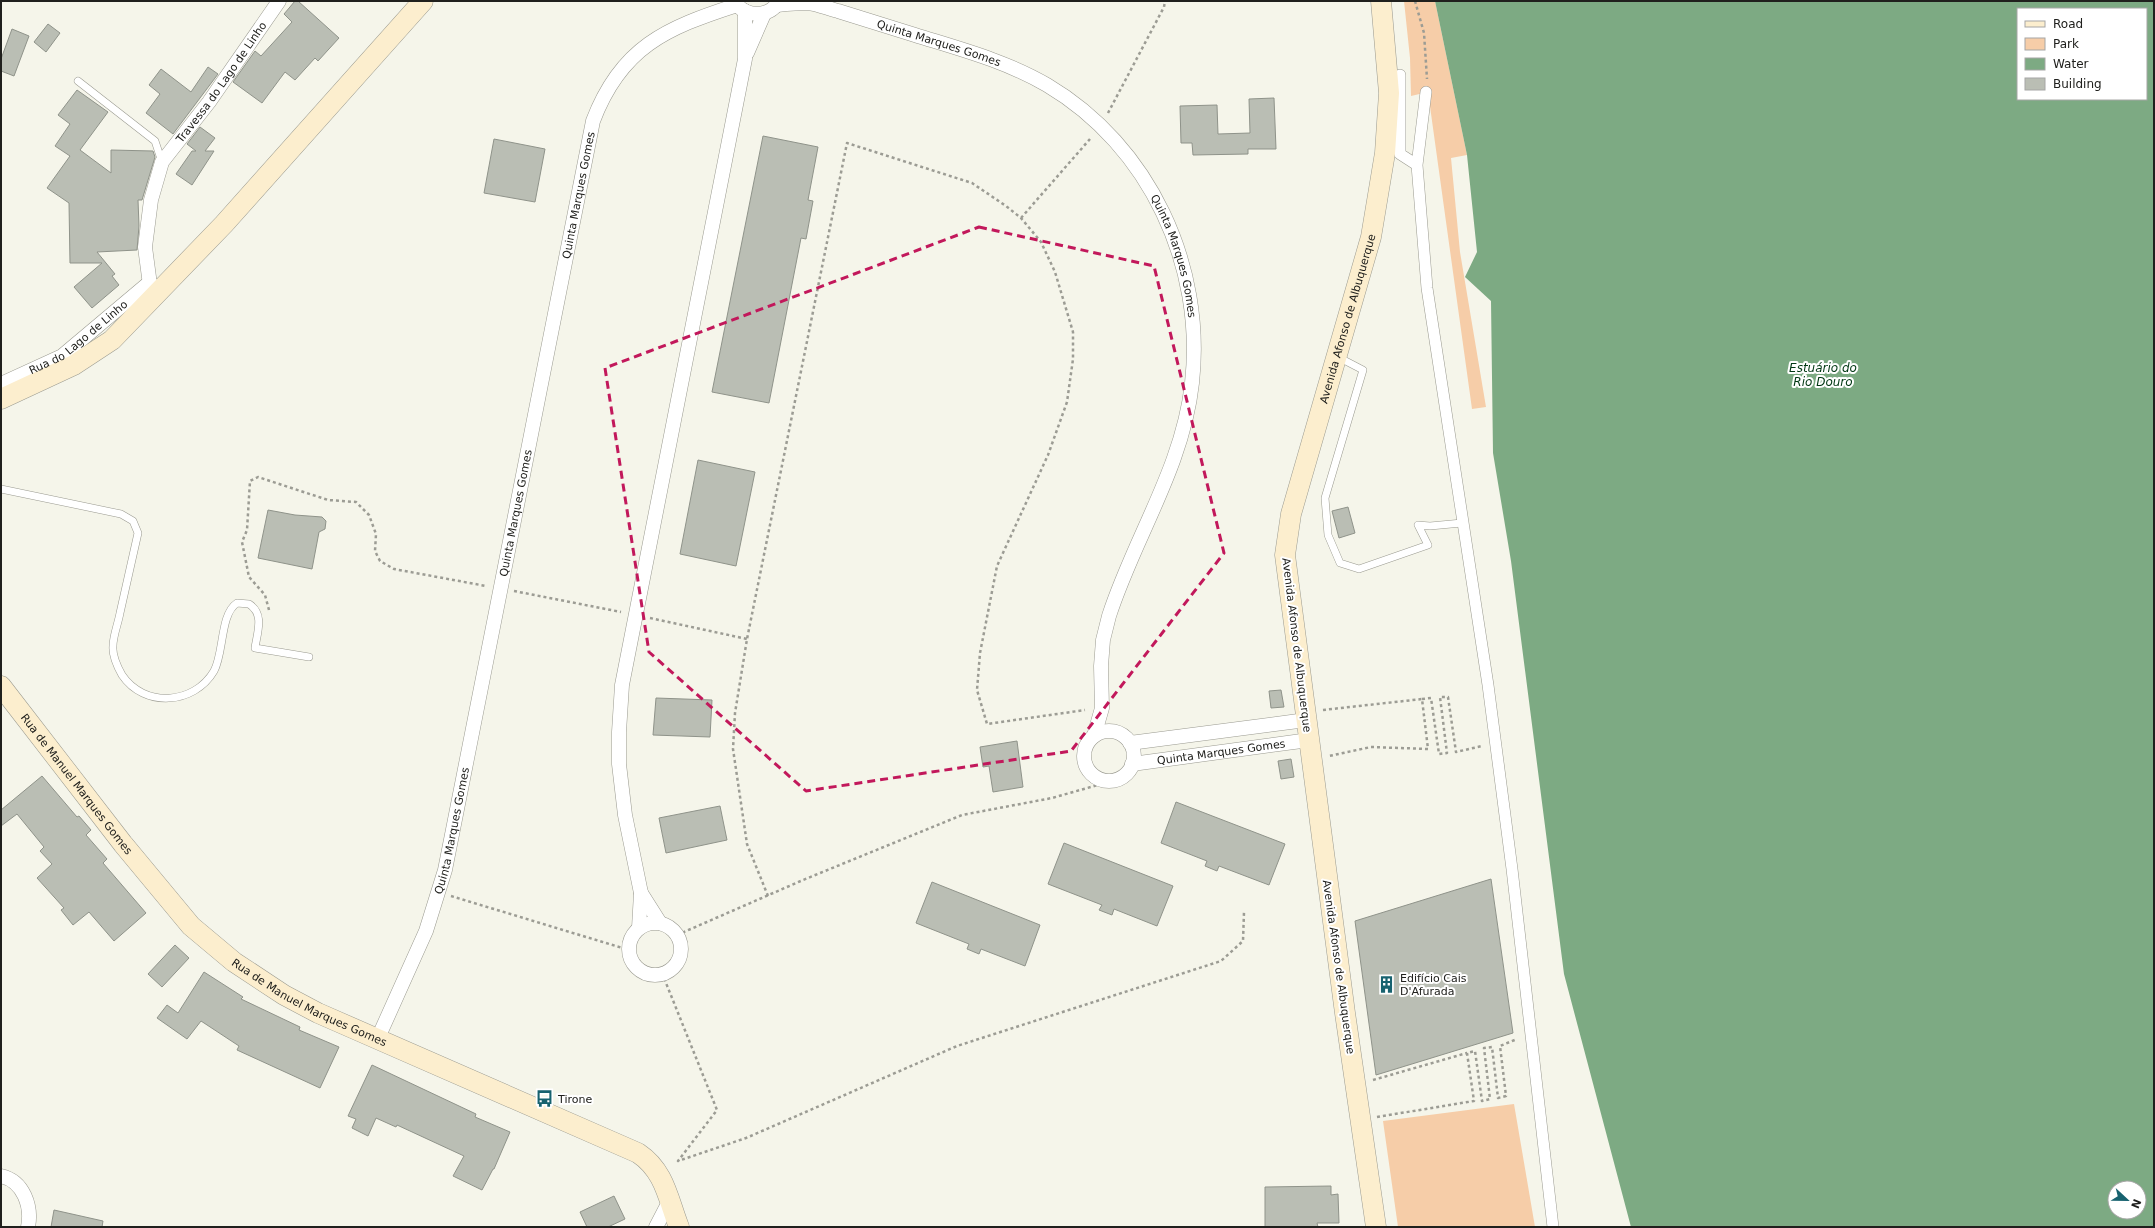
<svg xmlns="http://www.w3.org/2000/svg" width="2155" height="1228" font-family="'DejaVu Sans',sans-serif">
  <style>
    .green { fill: #f6cda8 }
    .water { fill: #7daa83; fill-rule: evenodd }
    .building { fill: #babeb4; stroke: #8f938a }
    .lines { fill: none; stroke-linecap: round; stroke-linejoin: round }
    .service-casing { stroke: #9a9a90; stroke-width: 8 }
    .pedestrian-casing { stroke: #9a9a90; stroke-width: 12 }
    .minor-casing { stroke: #9a9a90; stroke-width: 15 }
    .secondary-casing { stroke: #9a9a90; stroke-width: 21 }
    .path { stroke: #9c9c94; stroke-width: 2.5; stroke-dasharray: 3 3; stroke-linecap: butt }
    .service { stroke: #fff; stroke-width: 7 }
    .pedestrian { stroke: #fff; stroke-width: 11 }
    .minor { stroke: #fff; stroke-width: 14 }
    .secondary { stroke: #fceece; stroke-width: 20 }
    .marked { fill: none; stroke: #c2185b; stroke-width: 3; stroke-dasharray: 8 5; stroke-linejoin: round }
    .labels { text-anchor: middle; stroke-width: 4; stroke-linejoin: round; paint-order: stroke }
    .street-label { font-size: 11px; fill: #20201d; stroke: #fff }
    .poi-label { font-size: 11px; fill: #20201d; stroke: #fff; text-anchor: start }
    .water-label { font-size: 12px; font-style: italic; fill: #013813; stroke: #fff }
  </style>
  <rect width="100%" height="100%" fill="#f5f5ea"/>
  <!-- green -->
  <path class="green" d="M1404,1H1435L1467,155L1451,158L1460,252L1486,407L1472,409L1428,92L1411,96L1410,58Z
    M1514,1104L1535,1227H1398L1383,1121Z"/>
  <!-- water -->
  <path class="water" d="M1435,1H2154V1227H1631L1564,974L1511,561L1493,453L1491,301L1465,277L1477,252L1467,155ZM2018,9H2146V99H2018ZM2115,1188H2139V1212H2115Z"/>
  <!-- building -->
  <path class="building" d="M295,1H298L339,38L318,61L315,58L295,80L285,72L262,103L233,82L255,51L261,56L292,22L284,14Z
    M48,24L60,33L46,52L34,42Z
    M12,29L29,36L14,76L1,71V59Z
    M208,67L218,74L173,134L146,113L160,94L149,85L161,69L191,92Z
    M77,90L108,112L80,150L111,173V150L153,151L155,157L142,200H138L139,226L137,250L97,252L115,274L112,276L119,285L92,308L74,287L102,263H70L69,203L47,188L70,156L55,146L70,124L58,115Z
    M1274,98L1276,149H1248V154L1193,155L1192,143H1181L1180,106L1217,105L1218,134L1250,133L1249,99Z
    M200,127L215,138L205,151H214L192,185L176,174L192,151H196L187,144Z
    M763,136L818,147L808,200L813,201L806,239L801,238L769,403L712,392Z
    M494,139L545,149L535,202L484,193Z
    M698,460L755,472L736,566L680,554Z
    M1348,507L1355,533L1339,538L1332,511Z
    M268,510L295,515L322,517L326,521L325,529L319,532L312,569L258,558Z
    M1281,690L1284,707L1271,708L1269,691Z
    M656,698L712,700L710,737L653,735Z
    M1017,741L1023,787L993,792L989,766L983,767L980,747Z
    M1291,759L1294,777L1281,779L1278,761Z
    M42,776L77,817L79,816L91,830L86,835L107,859L103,863L146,913L114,941L89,912L73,925L61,910L64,908L37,878L52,864L40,851L44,847L17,814L1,826V810Z
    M1176,802L1285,844L1269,885L1219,866L1217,871L1205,866L1207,861L1161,843Z
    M720,806L727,840L666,853L659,818Z
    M1064,843L1173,886L1157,926L1114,909L1112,915L1099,910L1102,905L1048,884Z
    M1491,879L1513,1033L1376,1075L1355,921Z
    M932,882L1040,925L1025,966L981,949L979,954L967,949L969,944L916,923Z
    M175,945L189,958L162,987L148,974Z
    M204,972L243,997L241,999L300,1027L299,1030L339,1047L320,1088L237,1050L239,1046L201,1021L187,1039L157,1018L167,1005L178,1013Z
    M372,1065L476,1114L475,1117L510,1132L494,1169H493L482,1190L453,1176L464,1156L397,1125L396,1127L376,1118L368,1136L352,1128L356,1119L348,1116Z
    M1331,1186V1195L1338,1194L1339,1223H1317L1318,1227H1265V1187Z
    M614,1196L625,1219L608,1227H587L580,1212Z
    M54,1210L103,1221L102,1227H51Z"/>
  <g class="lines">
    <defs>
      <path id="service" d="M78,81L155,141L162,162
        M1338,357L1363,370L1325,498L1328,535L1340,563L1359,569L1428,545L1418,525L1430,526L1462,523
        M1,489L121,514L133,521L138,533C132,560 126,587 120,613C118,624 113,636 113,646C112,656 117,666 122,675C144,708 194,705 214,671C224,653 220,614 237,603L249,604C265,614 257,633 255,648L309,657"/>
      <path id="pedestrian" d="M1400,75V154L1417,165L1427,288L1488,685L1512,869L1553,1227
        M1417,165L1426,92"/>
      <g id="minor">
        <path id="s1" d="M777,5C787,4 798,3 808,3C818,4 829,9 838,11C864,19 889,27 915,35C960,49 1006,61 1047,85C1150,146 1205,266 1192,383C1183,467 1134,538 1109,616L1103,640L1101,666L1102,708L1094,736"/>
        <path d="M738,6C750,18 771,16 779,1"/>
        <path d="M747,53L764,14"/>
        <path id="s2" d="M152,300L145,247L151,200L162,162L209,102L279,1"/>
        <path id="s3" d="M1,384L62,356L150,282"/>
        <circle cx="1109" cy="756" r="25"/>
        <path d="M1130,743L1306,720"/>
        <path id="s4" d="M1132,764L1309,740"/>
        <path d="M641,893L660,923"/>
        <circle cx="655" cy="949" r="26"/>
        <path d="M639,928L641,893L625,815L619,764V732L622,685L745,59V11"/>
        <path id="s5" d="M378,1038L426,931L445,870L593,121C621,47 666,28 737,5"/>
        <path d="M1,1176C24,1181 32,1207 28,1227"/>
        <path d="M656,1227L669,1202"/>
      </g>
      <g id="secondary">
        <path d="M1,399L74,365L112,340L224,224L423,1"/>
        <path id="s6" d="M1,686L123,844L191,926L234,962L284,995L318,1013L638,1153C665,1171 668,1199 679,1227"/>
        <path id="s7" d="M1376,1227L1345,1013L1285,555L1291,514L1371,237L1385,153L1389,93L1381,1"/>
      </g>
    </defs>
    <!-- service casing -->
    <use href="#service" class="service-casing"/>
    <!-- pedestrian casing -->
    <use href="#pedestrian" class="pedestrian-casing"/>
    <!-- minor casing -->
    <use href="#minor" class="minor-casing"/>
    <!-- secondary casing -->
    <use href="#secondary" class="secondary-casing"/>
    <!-- path -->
    <path class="path" d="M1415,1L1424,33L1427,79
      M1108,113L1164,7L1165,1
      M1021,218L1090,139
      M514,591L621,612
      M269,610L265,595L249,577L242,542L247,530L250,481L258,477L328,500L356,502L369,515L376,534L375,551L380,561L394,569L486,586
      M650,618L747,639
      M1422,699L1431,698L1439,754L1447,753L1440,697H1448L1456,752L1482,746
      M1323,710L1422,699L1428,749L1371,747L1329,756
      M451,896L629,950
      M768,896L747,844L733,749L735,713L747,639L847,143L972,183L1006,206L1021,218L1041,242L1055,272L1073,332V359L1067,402L1048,455L997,566L980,653L977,690L987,724L1085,710
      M677,935L803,880L962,815L1052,798L1112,781
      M662,973L717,1110L678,1161L746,1138L957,1046L1221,961L1243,941L1244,912
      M1373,1080L1467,1053
      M1377,1117L1474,1101L1467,1053L1475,1051L1482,1101L1490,1099L1484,1048L1492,1047L1498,1098L1506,1096L1500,1046L1517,1039"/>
    <!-- service -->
    <use href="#service" class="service"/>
    <!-- pedestrian -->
    <use href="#pedestrian" class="pedestrian"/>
    <!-- minor -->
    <use href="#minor" class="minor"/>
    <!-- secondary -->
    <use href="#secondary" class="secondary"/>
  </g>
  <!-- marked area -->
  <path class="marked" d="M979,227L1154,266L1224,553L1071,751L806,791L649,652L605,368Z"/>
  <!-- icons -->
  <defs>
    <symbol id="building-bare" viewBox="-9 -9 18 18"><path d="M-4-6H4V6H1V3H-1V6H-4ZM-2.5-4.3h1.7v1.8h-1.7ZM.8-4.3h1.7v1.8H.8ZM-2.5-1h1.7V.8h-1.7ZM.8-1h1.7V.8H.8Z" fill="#17626f" stroke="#fff" stroke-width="2.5" paint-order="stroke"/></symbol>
    <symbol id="bus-bare" viewBox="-9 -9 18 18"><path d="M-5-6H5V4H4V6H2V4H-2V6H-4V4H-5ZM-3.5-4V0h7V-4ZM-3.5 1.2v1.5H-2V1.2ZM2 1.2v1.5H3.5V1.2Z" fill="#17626f" stroke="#fff" stroke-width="2.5" paint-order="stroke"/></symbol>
  </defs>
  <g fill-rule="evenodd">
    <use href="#building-bare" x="1374" y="972" width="25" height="25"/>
    <use href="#bus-bare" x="532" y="1086" width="25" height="25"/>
  </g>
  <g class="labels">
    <!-- street labels -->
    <g class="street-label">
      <text dy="4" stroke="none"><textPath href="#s1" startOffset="168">Quinta Marques Gomes</textPath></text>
      <text dy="4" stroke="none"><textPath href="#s2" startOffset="240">Travessa do Lago de Linho</textPath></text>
      <text dy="4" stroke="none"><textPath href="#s5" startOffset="869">Quinta Marques Gomes</textPath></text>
      <text dy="4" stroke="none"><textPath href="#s1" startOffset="504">Quinta Marques Gomes</textPath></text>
      <text dy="4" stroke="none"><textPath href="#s7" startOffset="923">Avenida Afonso de Albuquerque</textPath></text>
      <text dy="4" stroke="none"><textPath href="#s3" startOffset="91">Rua do Lago de Linho</textPath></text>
      <text dy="4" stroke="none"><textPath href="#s5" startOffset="545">Quinta Marques Gomes</textPath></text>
      <text transform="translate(1297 645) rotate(83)" y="4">Avenida Afonso de Albuquerque</text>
      <text dy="4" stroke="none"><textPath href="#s4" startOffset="90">Quinta Marques Gomes</textPath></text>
      <text dy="4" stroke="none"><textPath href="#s6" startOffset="124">Rua de Manuel Marques Gomes</textPath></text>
      <text dy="4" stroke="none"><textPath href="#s5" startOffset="221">Quinta Marques Gomes</textPath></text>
      <text transform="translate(1339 967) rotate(82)" y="4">Avenida Afonso de Albuquerque</text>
      <text dy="4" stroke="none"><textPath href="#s6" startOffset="448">Rua de Manuel Marques Gomes</textPath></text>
    </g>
    <!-- poi labels -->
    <g class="poi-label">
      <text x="1400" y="982">Edifício Cais<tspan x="1400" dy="13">D'Afurada</tspan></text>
      <text x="558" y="1103">Tirone</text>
    </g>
    <!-- water labels -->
    <g class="water-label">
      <text x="1823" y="372">Estuário do<tspan x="1823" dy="14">Rio Douro</tspan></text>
    </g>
  </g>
  <!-- border -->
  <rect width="2155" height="1228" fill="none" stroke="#20201d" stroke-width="4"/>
  <!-- legend -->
  <rect x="2017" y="8" width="130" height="92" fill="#ffffff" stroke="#a6a6a5"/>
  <rect x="2025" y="21" width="20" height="6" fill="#fceece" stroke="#a6a6a5"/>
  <text x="2053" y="28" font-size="12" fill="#20201d">Road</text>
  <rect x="2025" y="38" width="20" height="12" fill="#f6cda8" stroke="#a6a6a5"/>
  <text x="2053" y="48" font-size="12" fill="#20201d">Park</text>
  <rect x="2025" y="58" width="20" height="12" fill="#7daa83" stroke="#a6a6a5"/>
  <text x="2053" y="68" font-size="12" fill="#20201d">Water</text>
  <rect x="2025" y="78" width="20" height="12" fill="#babeb4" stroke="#a6a6a5"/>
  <text x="2053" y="88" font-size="12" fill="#20201d">Building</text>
  <!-- north arrow -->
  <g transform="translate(2127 1200) rotate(112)"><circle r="19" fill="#ffffff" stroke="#a6a6a5"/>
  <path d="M0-3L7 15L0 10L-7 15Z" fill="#17626f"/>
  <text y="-6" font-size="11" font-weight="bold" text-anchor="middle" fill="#20201d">N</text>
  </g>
</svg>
